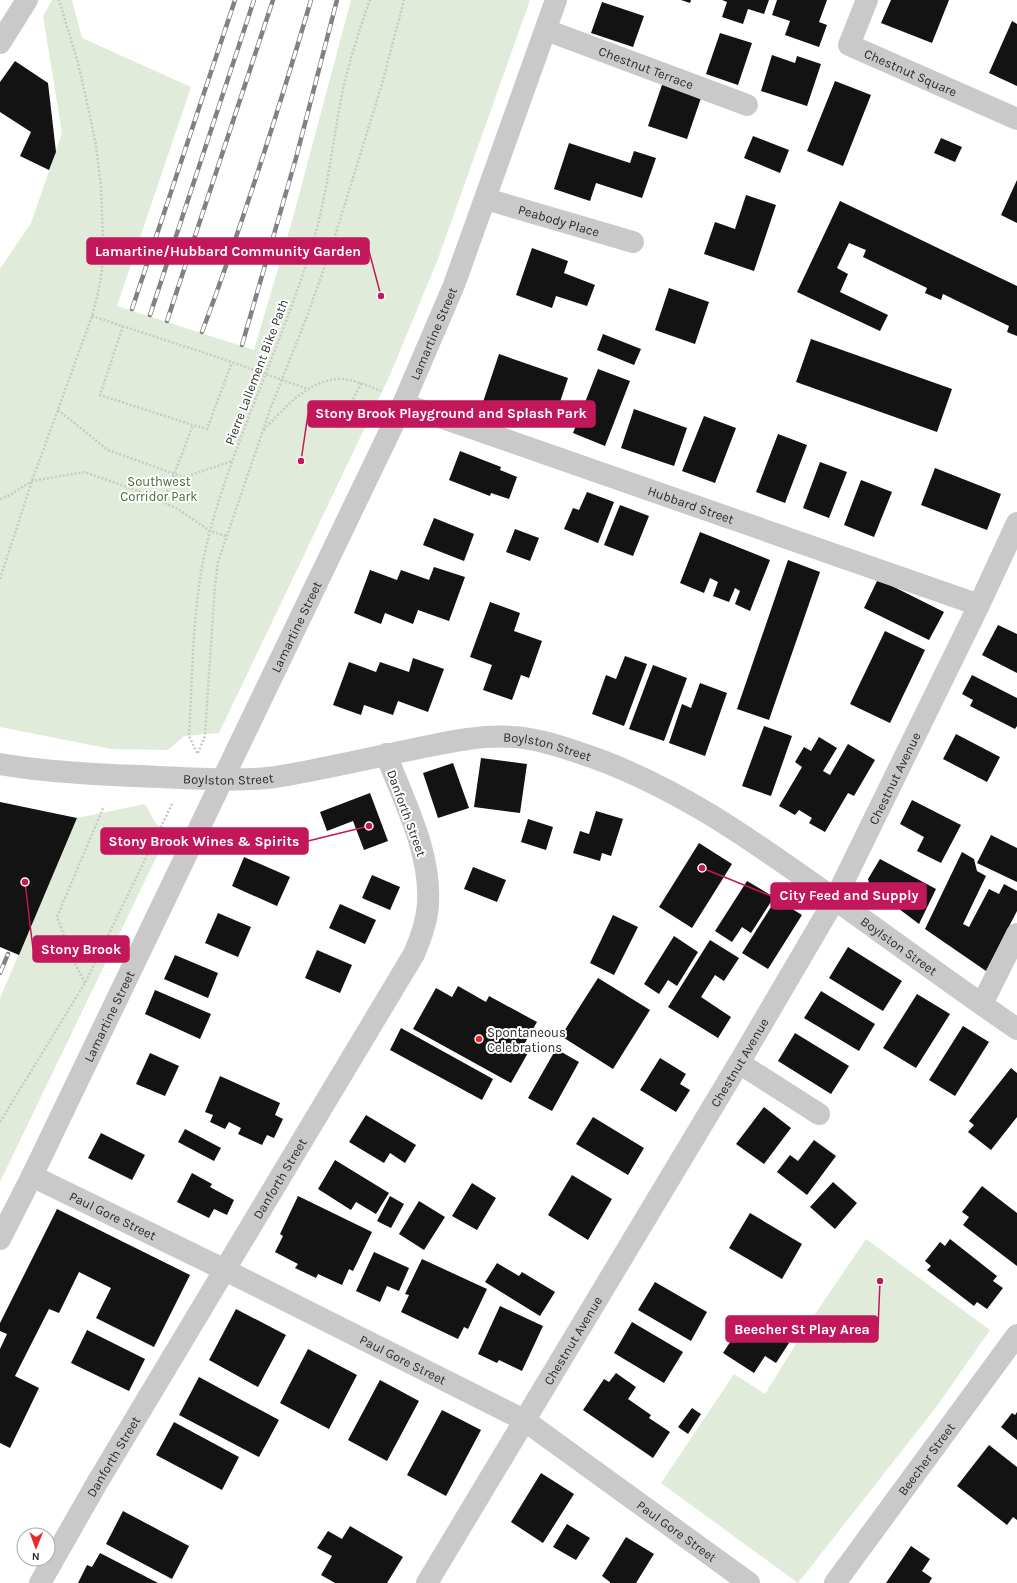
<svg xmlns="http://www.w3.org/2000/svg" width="1017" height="1583" font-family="Karla,sans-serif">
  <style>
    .green { fill: #e1ebd9 }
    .building { fill: #131313 }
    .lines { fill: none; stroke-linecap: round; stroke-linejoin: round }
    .path { stroke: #c9c9c9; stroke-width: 2.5; stroke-dasharray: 2 2; stroke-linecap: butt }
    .minor { stroke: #c9c9c9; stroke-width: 22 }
    .rail-casing { stroke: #818181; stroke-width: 4.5 }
    .rail { stroke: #fff; stroke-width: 3; stroke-dasharray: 9; stroke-linecap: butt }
    .poi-dot { fill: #ea2828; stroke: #fff; stroke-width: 1.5 }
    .labels { text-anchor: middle; stroke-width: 4; stroke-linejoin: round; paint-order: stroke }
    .street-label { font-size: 13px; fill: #2c2c2c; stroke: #fff }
    .park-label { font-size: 13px; fill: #4c6939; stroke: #fff }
    .poi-label { font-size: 13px; fill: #2c2c2c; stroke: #fff; text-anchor: start }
    .leader { fill: none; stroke: #c2185b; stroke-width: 1.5 }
    .callout-dot { fill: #c2185b; stroke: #fff; stroke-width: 1.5 }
    .callout { fill: #c2185b; stroke: #c2185b; stroke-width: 1.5 }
    .callout-label { font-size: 14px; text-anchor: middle; font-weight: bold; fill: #fff }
  </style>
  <rect width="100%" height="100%" fill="#fff"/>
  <!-- green -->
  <path class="green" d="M52,0H72L82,38L191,87L117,306L254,350L292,221L351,0H530L438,259L390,375L219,733L184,736L168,750L111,749L0,727V269L31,223L62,133L43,16Z
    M145,804L156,824L168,833L0,1182V998L77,818Z
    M866,1239L990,1330L937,1406L798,1583L661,1483L734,1374L765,1394L809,1323Z"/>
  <!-- building -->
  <path class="building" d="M681,0H691L690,3Z
    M722,0H769L764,14L748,9L743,24L722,17L727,2Z
    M777,0H827L819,22L827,25L819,47L785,35L790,21L772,15Z
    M891,0H949L932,43L881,23Z
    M602,2L644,16L633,47L591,33Z
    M1012,21L1017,24V86L989,73Z
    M720,33L752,43L738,85L706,74Z
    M772,55L795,63L797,56L821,64L807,106L761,91Z
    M15,61L48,83L56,152L49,170L20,156L31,132L0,112V82Z
    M664,79L703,92L687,139L648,126Z
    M835,81L871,95L843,166L807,151Z
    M753,136L789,150L780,173L744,158Z
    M941,138L962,147L955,162L934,153Z
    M569,143L630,163L634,151L656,158L642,198L596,183L590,201L554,189Z
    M1017,180V223L1001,215Z
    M746,195L776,205L754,271L704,254L715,222L735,229Z
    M840,201L1017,286V336L1007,332L1009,326L943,294L941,300L925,293L927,288L863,257L866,250L849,243L837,268L848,274L840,292L888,315L880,331L797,292Z
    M532,248L568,261L564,273L595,285L587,306L556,296L552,308L516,295Z
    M669,288L709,302L695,344L655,330Z
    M603,334L641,349L634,365L597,350Z
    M811,339L952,389L937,432L796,382Z
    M499,354L568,378L552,426L483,402Z
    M598,369L630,381L605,446L573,433Z
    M634,409L687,428L674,466L621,448Z
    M704,416L736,428L715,483L682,471Z
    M778,434L807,445L785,503L756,492Z
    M460,451L501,467L500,470L517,477L509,499L491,493L490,496L449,480Z
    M820,462L847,472L829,518L803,508Z
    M935,468L1001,494L987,530L921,505Z
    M861,480L892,492L874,537L844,525Z
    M587,492L614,502L598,543L564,529L573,508L579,510Z
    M620,505L649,516L633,556L604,545Z
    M434,518L474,534L464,561L423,545Z
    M515,529L539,538L530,561L506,552Z
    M700,532L770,560L750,611L735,604L740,591L735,588L729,602L713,596L718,582L710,578L704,593L680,583Z
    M788,560L820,572L769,720L737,709Z
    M434,567L465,577L449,621L418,610L413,624L385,613L381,624L354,613L370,570L397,580L401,570L429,580Z
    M878,579L944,612L929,640L864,608Z
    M490,602L520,613L514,631L542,641L529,678L521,675L512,700L483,690L492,665L470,657Z
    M998,625L1017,634V673L982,655Z
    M885,631L925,650L890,723L850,704Z
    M625,656L647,664L624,726L592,714L606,675L616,679Z
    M413,658L444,669L428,712L398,701L393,715L364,705L361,715L333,705L349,662L376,672L380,662L409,672Z
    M653,665L687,678L664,741L629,729Z
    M972,675L1017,698V726L1015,729L970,706L973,700L962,694Z
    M700,683L727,693L705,756L669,743L682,704L691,708Z
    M764,726L792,736L771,796L742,786Z
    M956,734L1000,757L987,782L943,759Z
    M819,737L837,748L823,771L830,775L848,744L875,760L854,796L848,793L825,832L809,823L812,818L799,810L795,815L779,806L802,767L795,762L804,747L811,751Z
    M481,758L527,764L520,813L474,807Z
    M453,763L469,808L438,818L423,773Z
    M370,793L388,841L364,850L353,821L327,831L320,812Z
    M912,800L961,825L941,863L917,851L924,837L900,824Z
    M0,802L77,818L19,955L0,947Z
    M596,811L623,819L611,856L602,853L600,861L573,853L580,831L589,834Z
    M528,819L553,827L546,850L521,842Z
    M991,835L1017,848V882L977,863Z
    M699,843L732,864L692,928L659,907Z
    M962,852L974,859L977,871L986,876L963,924L969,927L989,889L999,894L1004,884L1017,891V911L986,971L925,929Z
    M244,857L290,877L277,906L232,886Z
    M880,859L936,889L919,924L870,887L868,879Z
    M473,867L506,880L497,902L464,889Z
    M372,875L400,887L390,910L362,898Z
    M747,881L774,897L751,933L742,927L732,942L715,931Z
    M776,899L802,915L768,969L742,953Z
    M340,904L376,920L365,944L329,928Z
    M218,913L251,927L238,957L205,943Z
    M613,915L638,927L614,975L590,963Z
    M674,936L698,952L677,986L668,980L659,994L644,984Z
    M710,940L739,958L724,981L715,975L701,997L731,1017L718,1038L668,1007Z
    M848,947L902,981L883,1011L829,978Z
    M317,950L352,965L340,993L305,978Z
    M175,955L218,973L208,998L164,979Z
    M598,978L650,1010L613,1069L561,1036Z
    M458,986L486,1002L489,996L537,1022L522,1048L529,1051L511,1083L413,1029L436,988L452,997Z
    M155,990L211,1014L200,1039L145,1014Z
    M821,991L875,1024L859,1051L804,1018Z
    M917,994L950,1014L916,1068L883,1048Z
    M963,1026L989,1042L955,1096L929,1080Z
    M401,1028L493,1079L482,1100L390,1050Z
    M795,1033L849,1066L831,1094L778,1061Z
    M556,1049L579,1062L552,1111L528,1098Z
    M150,1053L179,1066L165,1096L136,1084Z
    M660,1058L686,1074L680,1084L690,1090L676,1112L640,1090Z
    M1011,1068L1017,1073V1117L991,1150L968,1132L974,1125L969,1121Z
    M220,1076L280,1103L275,1115L283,1119L274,1138L267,1135L262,1145L238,1134L241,1128L229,1122L225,1129L210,1122L213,1115L205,1112Z
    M764,1107L791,1128L764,1164L736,1144Z
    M366,1115L416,1145L405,1163L390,1153L384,1163L349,1142Z
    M593,1117L644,1148L628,1175L576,1144Z
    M185,1129L221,1148L214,1161L178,1142Z
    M101,1133L145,1155L132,1180L88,1158Z
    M814,1140L836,1156L807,1195L777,1172L790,1155L798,1161Z
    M335,1160L389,1193L376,1214L356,1202L351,1210L318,1189Z
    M192,1173L212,1184L210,1187L234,1200L227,1215L214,1209L209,1218L177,1202Z
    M572,1175L612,1199L588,1240L548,1215Z
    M833,1182L857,1203L835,1229L810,1207Z
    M472,1183L496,1198L477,1230L452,1216Z
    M982,1186L1017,1213V1266L963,1225L969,1217L962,1212Z
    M298,1196L372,1232L353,1271L349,1269L342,1285L318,1274L316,1278L295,1268L298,1264L275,1252L283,1236L280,1234Z
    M390,1196L404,1204L391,1228L377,1221Z
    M419,1201L445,1217L424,1250L399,1234Z
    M57,1209L190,1275L154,1347L96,1318L111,1288L79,1272L59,1313L49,1309L15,1376L39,1388L10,1448L0,1443V1349L7,1334L0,1331V1323Z
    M750,1213L802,1244L782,1279L729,1248Z
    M950,1239L997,1276L993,1281L1003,1288L987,1309L977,1302L974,1306L927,1270L931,1266L925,1261L940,1242L945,1246Z
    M374,1252L409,1268L399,1291L387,1286L380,1302L356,1291Z
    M422,1259L487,1289L468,1329L464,1327L458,1339L401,1312L409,1295L405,1294Z
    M497,1263L519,1276L522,1272L555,1292L540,1316L485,1282Z
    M655,1282L707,1312L691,1341L638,1310Z
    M500,1306L543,1326L522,1371L499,1360L497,1363L478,1354Z
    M236,1309L286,1335L258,1387L209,1360Z
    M747,1316L789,1343L776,1363L765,1356L754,1373L723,1353Z
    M632,1322L683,1352L664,1383L614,1353Z
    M87,1330L145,1359L129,1391L71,1363Z
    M308,1349L357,1375L329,1429L280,1403Z
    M616,1373L636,1387L628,1399L651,1415L649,1418L670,1432L653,1458L583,1410L604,1379L609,1382Z
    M199,1377L279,1420L259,1457L179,1415Z
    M380,1380L419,1401L387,1461L348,1440Z
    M692,1408L701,1414L688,1434L678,1427Z
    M442,1410L481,1430L446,1496L407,1475Z
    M1017,1412V1440L1001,1427L1012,1413L1015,1415Z
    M174,1422L239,1457L222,1490L156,1455Z
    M989,1445L1017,1467V1520L1013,1517L1007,1525L957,1486Z
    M541,1473L574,1494L543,1543L511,1522Z
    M123,1511L189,1546L172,1579L106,1544Z
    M567,1524L590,1538L576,1560L553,1547Z
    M350,1526L403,1557L387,1583H335L321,1575L332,1556L317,1548L328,1531L342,1539Z
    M626,1537L654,1554L636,1583H610V1582L602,1576Z
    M911,1546L930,1559L922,1571L932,1578L929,1583H886Z
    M100,1553L158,1583H78L87,1565L92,1567Z"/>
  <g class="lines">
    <!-- path -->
    <path class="path" d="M92,316L223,359L308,389
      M123,326L100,395L193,425L207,429L232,362
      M58,410L108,450L175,474L185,477L232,461
      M339,428L361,383
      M264,430C283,409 310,378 342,379C356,380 368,386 381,391
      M0,499L10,495L32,481L84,472L133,489L178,509L210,531L226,536
      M163,503L193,425
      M0,579L32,481L92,316L98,293L102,270L103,243L101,187L96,145L89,111L78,63L59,0
      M197,753L189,736C193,668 192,597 210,531C237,432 284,340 313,242C327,195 332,147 341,99C348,65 358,33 370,0
      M198,753L205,736L215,584L218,562L271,407L306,319L331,249L382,84L404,0
      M85,983L73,960L57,917L104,806
      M0,1122L85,983L173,802"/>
    <!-- minor -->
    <g class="minor">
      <path id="s1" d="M867,0L849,45L1017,119"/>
      <path id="s2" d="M546,30L747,105"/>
      <path d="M0,43L27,0"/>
      <path id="s3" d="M486,199L633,242"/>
      <path id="s4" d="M403,404L979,605"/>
      <path id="s5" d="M0,764C53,773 107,775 160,777C204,779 250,783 293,774C337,766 380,756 424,747C453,741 483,735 512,737C534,738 556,745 577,752C680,785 767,851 854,913C908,952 962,991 1017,1029"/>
      <path d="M982,1004L1017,934"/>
      <path d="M739,1063L819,1114"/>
      <path id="s6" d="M32,1176L225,1270L524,1420L749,1583"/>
      <path id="s7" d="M0,1239L32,1176L403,404L454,285L556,0"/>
      <path id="s8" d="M40,1583L97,1483L414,954C421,938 427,921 428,904C431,851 404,802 386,754"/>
      <path id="s9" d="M427,1583L739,1063L835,899L979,605L1017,523"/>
      <path id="s10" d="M835,1583L1017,1335"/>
    </g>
    <defs>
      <path id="rail" d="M132,309L235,0
        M150,315L254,0
        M167,321L273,0
        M202,332C243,223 278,112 311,0
        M242,345L296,158L337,0
        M0,973L8,954"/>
    </defs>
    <!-- rail casing -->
    <use href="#rail" class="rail-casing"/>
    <!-- rail -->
    <use href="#rail" class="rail"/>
  </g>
  <!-- markers -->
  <circle class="poi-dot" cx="479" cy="1039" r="4"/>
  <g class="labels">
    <!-- street labels -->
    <g class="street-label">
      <text dy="5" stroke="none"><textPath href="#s2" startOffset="107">Chestnut Terrace</textPath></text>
      <text dy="5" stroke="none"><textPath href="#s1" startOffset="116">Chestnut Square</textPath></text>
      <text dy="5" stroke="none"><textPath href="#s3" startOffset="76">Peabody Place</textPath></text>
      <text dy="5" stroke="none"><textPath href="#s7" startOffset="1004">Lamartine Street</textPath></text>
      <text transform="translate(256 372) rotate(-69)" y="5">Pierre Lallement Bike Path</text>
      <text dy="5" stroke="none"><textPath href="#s4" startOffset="305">Hubbard Street</textPath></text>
      <text dy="5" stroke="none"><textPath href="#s7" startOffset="680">Lamartine Street</textPath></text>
      <text dy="5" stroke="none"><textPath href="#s5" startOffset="553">Boylston Street</textPath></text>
      <text dy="5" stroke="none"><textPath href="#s5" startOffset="229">Boylston Street</textPath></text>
      <text dy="5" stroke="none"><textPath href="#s9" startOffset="931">Chestnut Avenue</textPath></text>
      <text transform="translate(407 813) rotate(70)" y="5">Danforth Street</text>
      <text dy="5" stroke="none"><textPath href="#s5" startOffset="961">Boylston Street</textPath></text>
      <text dy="5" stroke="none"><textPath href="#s7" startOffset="248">Lamartine Street</textPath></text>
      <text dy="5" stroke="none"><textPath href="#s9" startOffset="607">Chestnut Avenue</textPath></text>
      <text dy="5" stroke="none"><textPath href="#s8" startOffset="470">Danforth Street</textPath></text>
      <text dy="5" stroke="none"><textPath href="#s6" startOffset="90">Paul Gore Street</textPath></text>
      <text dy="5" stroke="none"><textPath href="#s9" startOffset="283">Chestnut Avenue</textPath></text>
      <text dy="5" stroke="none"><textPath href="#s6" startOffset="414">Paul Gore Street</textPath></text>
      <text dy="5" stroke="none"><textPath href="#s8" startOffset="146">Danforth Street</textPath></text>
      <text dy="5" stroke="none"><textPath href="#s10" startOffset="154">Beecher Street</textPath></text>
      <text dy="5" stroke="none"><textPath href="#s6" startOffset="738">Paul Gore Street</textPath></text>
    </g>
    <!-- park labels -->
    <g class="park-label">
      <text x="159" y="486">Southwest<tspan x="159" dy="15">Corridor Park</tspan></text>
    </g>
    <!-- poi labels -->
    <g class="poi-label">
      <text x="487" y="1037">Spontaneous<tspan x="487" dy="15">Celebrations</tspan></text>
    </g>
  </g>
  <!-- callouts -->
  <path class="leader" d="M381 296L369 251M301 461L308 414M369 826L308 841M702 868L771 896M25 882L33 949M880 1281L878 1329"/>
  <g class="callout-dot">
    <circle cx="381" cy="296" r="4"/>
    <circle cx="301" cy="461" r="4"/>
    <circle cx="369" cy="826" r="4"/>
    <circle cx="702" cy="868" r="4"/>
    <circle cx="25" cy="882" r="4"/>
    <circle cx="880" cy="1281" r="4"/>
  </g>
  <g class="callout">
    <rect x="87" y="238" width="282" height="26" rx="4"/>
    <rect x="308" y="401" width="287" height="26" rx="4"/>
    <rect x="101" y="828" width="207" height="26" rx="4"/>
    <rect x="771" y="883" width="155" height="26" rx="4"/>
    <rect x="33" y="936" width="96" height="26" rx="4"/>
    <rect x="726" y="1316" width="152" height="26" rx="4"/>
  </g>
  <g class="callout-label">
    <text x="228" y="256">Lamartine/Hubbard Community Garden</text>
    <text x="451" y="418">Stony Brook Playground and Splash Park</text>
    <text x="204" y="846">Stony Brook Wines &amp; Spirits</text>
    <text x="849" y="900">City Feed and Supply</text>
    <text x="81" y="954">Stony Brook</text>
    <text x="802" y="1334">Beecher St Play Area</text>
  </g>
  <!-- north arrow -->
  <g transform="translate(36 1547) rotate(181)"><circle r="19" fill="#ffffff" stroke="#ababab"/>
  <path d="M0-3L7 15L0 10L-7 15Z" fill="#ea2828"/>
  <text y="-6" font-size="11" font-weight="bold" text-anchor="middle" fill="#2c2c2c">N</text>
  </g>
</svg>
